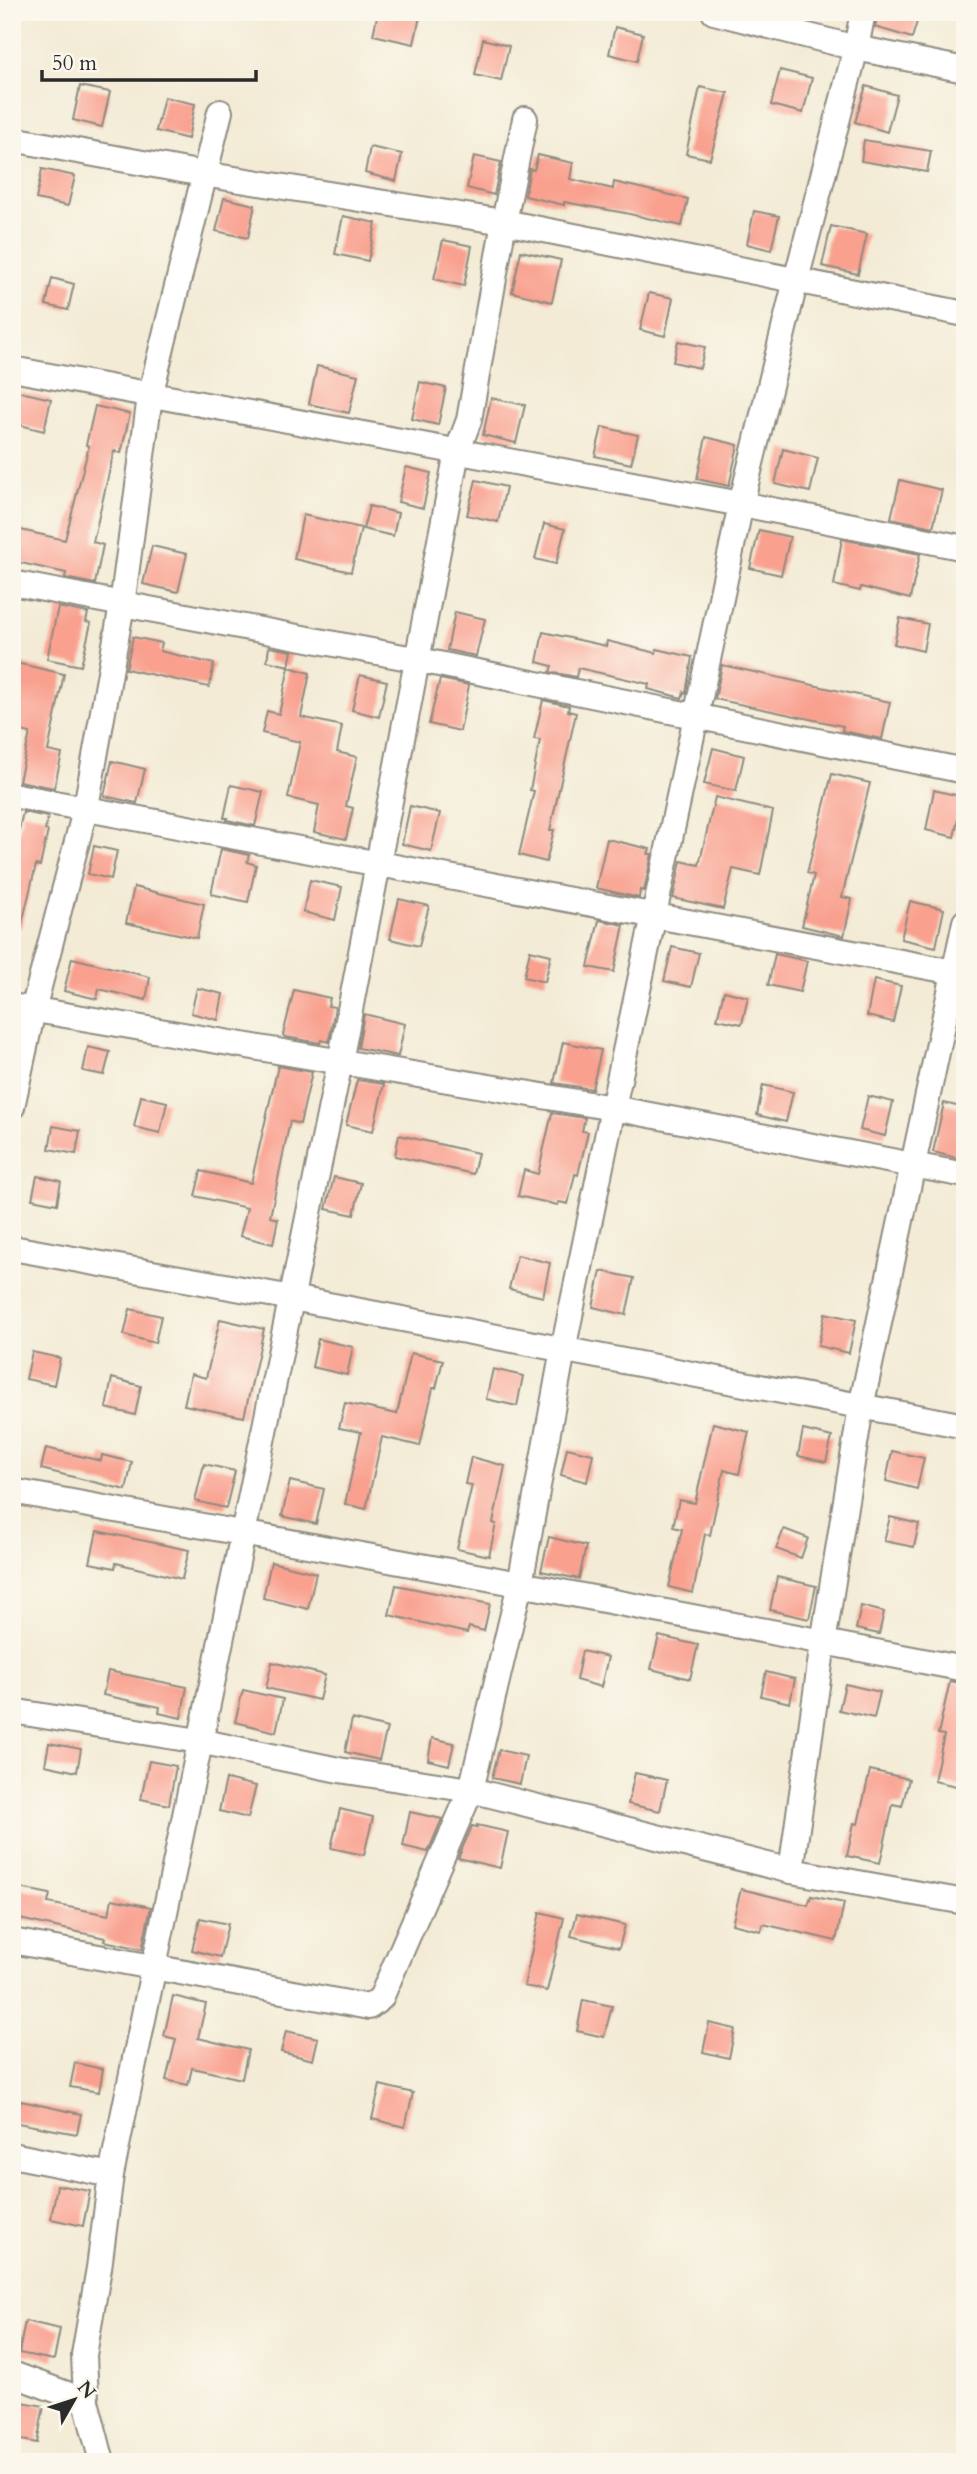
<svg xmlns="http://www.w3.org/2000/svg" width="977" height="2474" font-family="Cardo,serif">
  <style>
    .building { fill: #f9a08f }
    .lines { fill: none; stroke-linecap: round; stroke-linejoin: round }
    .minor-casing { stroke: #8f8b80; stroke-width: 28 }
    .minor { stroke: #fff; stroke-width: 24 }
  </style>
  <rect width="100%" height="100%" fill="#fbf7ec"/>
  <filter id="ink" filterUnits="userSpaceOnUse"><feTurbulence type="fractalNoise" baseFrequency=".0143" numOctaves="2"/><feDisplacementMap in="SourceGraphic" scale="14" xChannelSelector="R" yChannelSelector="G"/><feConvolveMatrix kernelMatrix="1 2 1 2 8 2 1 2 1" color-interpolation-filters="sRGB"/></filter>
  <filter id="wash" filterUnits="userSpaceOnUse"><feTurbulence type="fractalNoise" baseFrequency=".00686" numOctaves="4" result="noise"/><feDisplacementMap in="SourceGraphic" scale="28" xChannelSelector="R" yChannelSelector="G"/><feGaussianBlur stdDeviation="1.57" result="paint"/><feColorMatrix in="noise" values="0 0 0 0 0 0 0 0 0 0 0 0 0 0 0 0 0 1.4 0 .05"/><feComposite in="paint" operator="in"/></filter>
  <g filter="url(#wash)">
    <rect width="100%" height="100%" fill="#f3ebd5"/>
    <g id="blocks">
      <!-- building -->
      <path class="building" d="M378,12H421L414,44L373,35Z
        M878,12H920L912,38L875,27Z
        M615,27L643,34L637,61L609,54Z
        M483,39L509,46L501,81L475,75Z
        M780,70L812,78L803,113L771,105Z
        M80,86L110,92L102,127L73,120Z
        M866,86L897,95L887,132L855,122Z
        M700,87L728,93L710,159L686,154Z
        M164,97L195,104L188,139L156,131Z
        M864,140L931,151L927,172L861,161Z
        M370,147L402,154L396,181L365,173Z
        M538,155L573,163L570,179L613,189L614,182L688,199L682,226L625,213L564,202V205L525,196L530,169L534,170Z
        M474,156L501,162L494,195L467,188Z
        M42,169L75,176L68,206L36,199Z
        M224,198L255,205L248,238L216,231Z
        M754,211L779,216L771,250L747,244Z
        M343,216L376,223L368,261L335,254Z
        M831,226L867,234L858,274L822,266Z
        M443,240L472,246L464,286L434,279Z
        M521,251L561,260L552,302L512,292Z
        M52,278L74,284L68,310L46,305Z
        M649,293L673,298L665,336L640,330Z
        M678,341L705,347L700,368L673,362Z
        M317,366L358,375L349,413L309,404Z
        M420,382L446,388L438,425L412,419Z
        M12,390L51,399L44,431L12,423Z
        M491,398L525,405L516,443L483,435Z
        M95,406L130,414L121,453L114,451L93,542L103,545L95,584L65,578L66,573L12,561V528L65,540L89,446L86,445Z
        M602,427L638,435L631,464L595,456Z
        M706,437L738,445L729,486L697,479Z
        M783,449L818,458L810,492L775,484Z
        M406,467L431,473L423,508L398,502Z
        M476,480L506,487L498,522L467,515Z
        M900,480L942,490L933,527L891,518Z
        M369,506L398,513L393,536L363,529Z
        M303,515L361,528L351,572L294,559Z
        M544,524L565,529L556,564L535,559Z
        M759,530L790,537L781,575L750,568Z
        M842,539L920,554L910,599L861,587L860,591L834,585Z
        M152,546L187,554L178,592L143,584Z
        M58,607L88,613L86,622L91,623L81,666L47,659Z
        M455,612L485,619L476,656L447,650Z
        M900,618L928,624L923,651L894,644Z
        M543,632L606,646L607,641L656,653L657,649L692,657L686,693L684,692L682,698L648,689L649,684L578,668L576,677L550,672L552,666L537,662Z
        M133,637L162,643L160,651L214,664L209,687L126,669Z
        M269,647L292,651L289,666L267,661Z
        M12,662L64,674L48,751L62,754L54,788L19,781L30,733L12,729Z
        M722,665L890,702L882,739L842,731L843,726L715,699Z
        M289,667L310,673L301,717L342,726L337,752L357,757L346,806L353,808L346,839L314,832L319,805L288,798L300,742L262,733L267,711L279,714Z
        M360,675L387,681L379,717L352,710Z
        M440,679L469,685L460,731L429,724Z
        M543,700L569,706L568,711L576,713L550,830H554L546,862L519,855L534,791L530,790L540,740L534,739Z
        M713,748L744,756L736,791L704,784Z
        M112,761L145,769L137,803L104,796Z
        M832,774L870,783L842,897L852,899L844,936L802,926L814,875L807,873Z
        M231,785L263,792L255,826L227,820L228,818H224Z
        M934,790L963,797L954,837L926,830Z
        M715,797L773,811L760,875L733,869L723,909L673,898L681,861L699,865Z
        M410,806L440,813L431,851L402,844Z
        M23,812L48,817L45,830L48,831L40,866L36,865L21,928L12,927V861Z
        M607,839L650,849L648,854H652L644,891L640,890L639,898L596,888Z
        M94,846L117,851L111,879L88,874Z
        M221,849L249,855L247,862L256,865L248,902L211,894Z
        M310,880L342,887L335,920L303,912Z
        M134,887L204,904L197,938L126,923Z
        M399,899L429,906L419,946L390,939Z
        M910,901L944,909L936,947L901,939Z
        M599,920L624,925L614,972L588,967Z
        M672,947L699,953L691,987L664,981Z
        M530,950L551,955L545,982L524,977Z
        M775,954L807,961L800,992L768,985Z
        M72,958L150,977L146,1000L99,989L97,999L64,991Z
        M874,980L901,986L893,1022L867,1016Z
        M197,988L223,994L218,1020L191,1013Z
        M294,990L330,998L328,1006L335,1007L329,1042L321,1040L320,1043L285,1037L283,1035Z
        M724,991L748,997L742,1024L717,1019Z
        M364,1014L405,1024L398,1056L358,1048Z
        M563,1042L601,1050L592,1089L554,1083Z
        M88,1047L110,1052L104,1075L83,1071Z
        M278,1066L312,1072L300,1124L290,1121L270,1217L278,1219L273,1244L240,1236L247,1208L195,1196L201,1171L251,1183Z
        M357,1080L384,1084L373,1131L346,1125Z
        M763,1085L793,1092L786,1122L757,1115Z
        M141,1096L167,1102L160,1133L134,1127Z
        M868,1096L893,1102L885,1136L860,1130Z
        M944,1103L965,1108V1160L933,1152Z
        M552,1113L585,1118L582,1131L588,1132L578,1175L575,1174L568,1204L559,1202L558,1205L518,1196L524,1170L538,1174Z
        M53,1126L80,1131L76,1154L49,1149Z
        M399,1135L478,1153L473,1174L395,1156Z
        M37,1176L61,1181L57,1204L32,1199Z
        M334,1177L361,1183L354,1215L326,1209Z
        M517,1255L550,1263L543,1297L509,1289Z
        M601,1271L634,1278L626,1315L593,1307Z
        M130,1309L161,1316L155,1343L124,1335Z
        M825,1313L856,1320L849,1353L818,1346Z
        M220,1319L264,1329L244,1417L184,1405L191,1374L206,1378Z
        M318,1339L353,1347L347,1375L312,1367Z
        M32,1352L60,1358L54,1385L26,1379Z
        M411,1353L443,1360L436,1388H433L420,1446L382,1437L366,1509L345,1504L361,1432L339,1428L345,1403L397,1414Z
        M493,1369L523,1376L517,1406L486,1399Z
        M112,1378L141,1386L135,1415L106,1408Z
        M713,1423L749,1432L739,1474L724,1470L710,1535L705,1534L693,1593L669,1587L682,1529L673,1527L679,1500L695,1503Z
        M803,1430L832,1437L826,1462L798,1456Z
        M46,1448L101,1461L102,1455L132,1462L126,1490L41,1469Z
        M567,1448L593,1454L587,1482L561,1475Z
        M892,1451L924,1458L917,1489L886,1481Z
        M471,1457L505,1466L493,1523L496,1524L489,1556L457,1549L472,1485L465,1484Z
        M204,1464L235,1471L226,1508L195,1501Z
        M290,1481L324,1489L316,1524L282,1516Z
        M890,1517L919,1524L914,1547L884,1541Z
        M784,1529L808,1538L801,1558L776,1549Z
        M97,1531L189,1550L182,1579L116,1563L115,1568L90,1563Z
        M549,1537L586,1546L579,1579L541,1571Z
        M271,1562L316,1573L308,1609L263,1598Z
        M777,1577L816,1586L809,1619L770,1610Z
        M396,1585L490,1604L484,1631L469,1627L467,1633L389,1615Z
        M861,1606L884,1612L879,1634L856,1629Z
        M659,1636L698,1645L690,1679L651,1669Z
        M582,1651L608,1657L601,1687L576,1680Z
        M272,1662L325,1675L319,1700L266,1688Z
        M108,1671L187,1687L181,1718L159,1713L160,1707L103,1695Z
        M766,1672L795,1679L790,1703L761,1696Z
        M950,1681L965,1684V1788L934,1781L944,1735L938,1734Z
        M845,1684L880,1692L874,1718L839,1710Z
        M243,1690L283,1699L276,1732L235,1722Z
        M352,1719L387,1728L379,1760L345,1752Z
        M432,1738L454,1743L449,1765L428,1760Z
        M49,1743L81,1749L77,1772L45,1765Z
        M499,1750L526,1756L520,1784L492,1778Z
        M149,1761L176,1766L169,1805L141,1799Z
        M870,1770L909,1779L902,1806L893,1804L880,1863L847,1856L854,1823L858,1824Z
        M635,1773L667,1780L660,1811L628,1804Z
        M226,1779L256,1786L248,1818L219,1811Z
        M340,1809L373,1817L364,1855L331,1848Z
        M410,1812L442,1819L428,1852L403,1846Z
        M477,1825L508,1832L500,1868L458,1858L472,1826L477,1827Z
        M20,1888L50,1894L48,1903L109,1915L112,1899L151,1907L142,1949L104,1941L105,1938L15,1918Z
        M741,1889L808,1905L811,1896L844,1903L836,1941L763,1924L761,1931L732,1924Z
        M540,1912L564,1918L547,1991L524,1986Z
        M577,1914L625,1925L619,1948L571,1936Z
        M200,1918L228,1924L220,1957L192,1950Z
        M173,1996L206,2004L198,2038L248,2050L242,2079L192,2068L188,2085L166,2080L176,2039L164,2036Z
        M583,2000L612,2006L604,2037L577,2031Z
        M709,2023L735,2029L729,2058L703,2052Z
        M286,2031L318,2038L313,2060L281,2052Z
        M75,2063L103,2069L99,2092L70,2087Z
        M380,2085L413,2093L405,2127L372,2119Z
        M12,2099L81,2114L77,2134L12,2122Z
        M57,2185L90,2191L83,2226L51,2219Z
        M25,2321L60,2329L54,2360L19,2353Z
        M12,2400L44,2406L37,2443L12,2438Z"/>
    </g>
  </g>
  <g filter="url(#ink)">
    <use href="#blocks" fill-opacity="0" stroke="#8f8b80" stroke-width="2"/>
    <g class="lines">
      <defs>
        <path id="minor" d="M714,12L856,48L965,70
          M12,139L203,174L504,222L965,314
          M12,369L741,504L965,548
          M12,583L419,660L965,771
          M12,795L965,974
          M12,1006L613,1108L965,1175
          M12,1107L33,1010L86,807L122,605L150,396L220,112
          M12,1248L292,1298L965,1426
          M12,1491L520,1584L965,1669
          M12,1711L199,1741L339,1770L471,1790L791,1871L965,1902
          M791,1871L823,1643L861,1407L965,922
          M12,1941L369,2007L381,1998L471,1790L520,1584L563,1350L613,1108L741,504L796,280L856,48L863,12
          M12,2155L111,2175L340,1062L457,452L469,420L504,222L525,119
          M12,2374L86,2401
          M102,2462L86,2401L84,2355L99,2268L111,2175"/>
      </defs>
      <!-- minor casing -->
      <use href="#minor" class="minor-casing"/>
      <!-- minor -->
      <use href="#minor" class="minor"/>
    </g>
  </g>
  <!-- margin -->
  <rect width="977" height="2474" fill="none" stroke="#fbf7ec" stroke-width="42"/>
  <!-- north arrow -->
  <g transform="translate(74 2400) rotate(51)" stroke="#fbf7ec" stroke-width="5" paint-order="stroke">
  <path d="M0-5L12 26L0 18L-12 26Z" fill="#2b2b2b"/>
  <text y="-10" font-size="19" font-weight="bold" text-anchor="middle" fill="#2b2b2b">N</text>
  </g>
  <!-- scale -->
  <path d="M42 70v10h214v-10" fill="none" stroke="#2b2b2b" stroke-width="3.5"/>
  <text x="52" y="70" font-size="21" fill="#2b2b2b" stroke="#fbf7ec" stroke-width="5" paint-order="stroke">50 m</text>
</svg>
